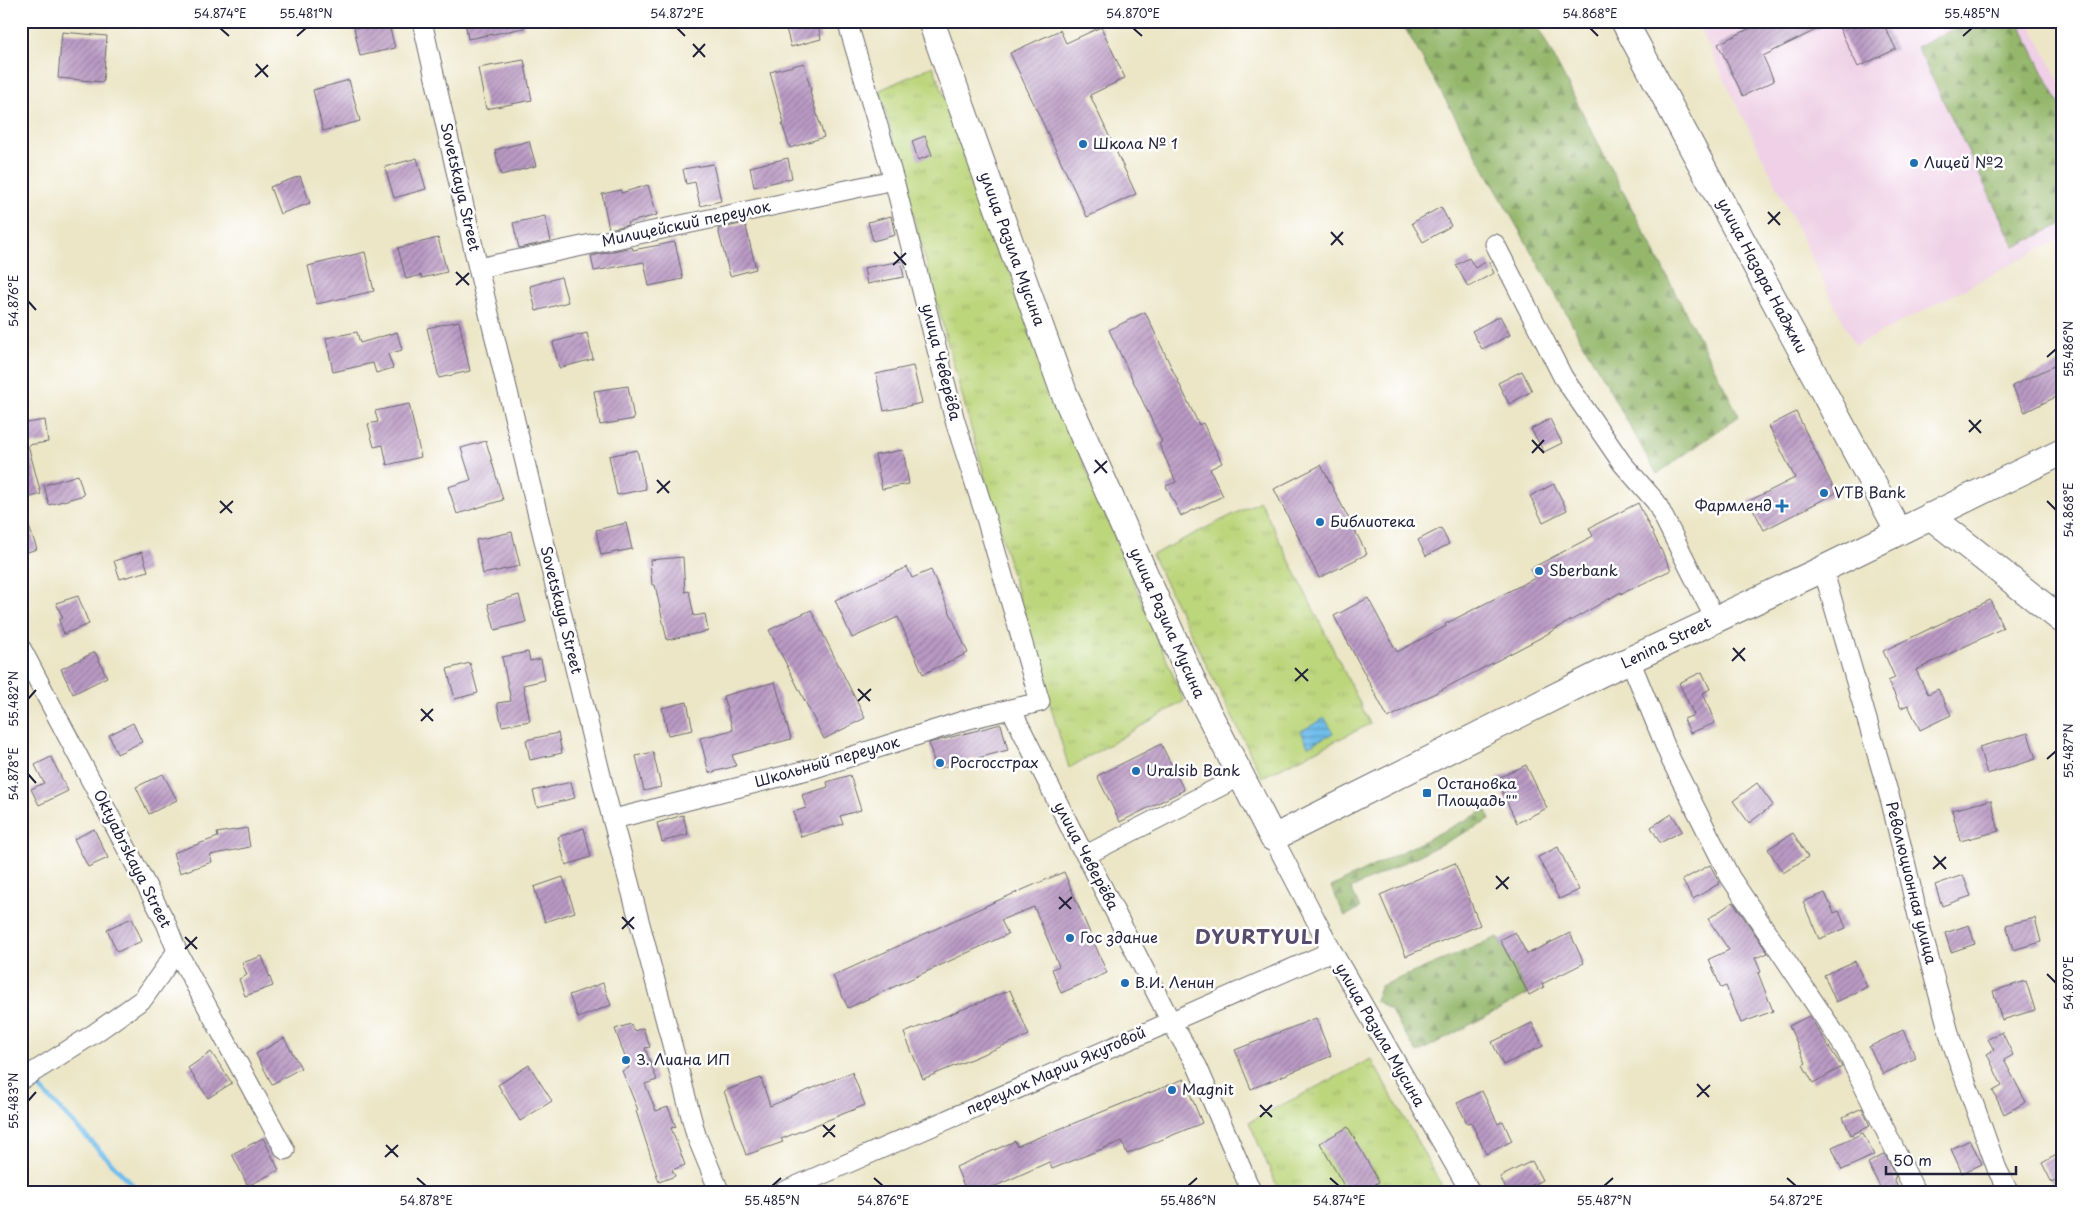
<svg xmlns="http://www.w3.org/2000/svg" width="2083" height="1214" font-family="'Playpen Sans',sans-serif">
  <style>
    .built { fill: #efd0e6 }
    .forest { fill: url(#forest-firs); stroke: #5c6c54 }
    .park { fill: url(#park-tufts); stroke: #6f7c5c }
    .water { fill: url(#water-rules); stroke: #497093 }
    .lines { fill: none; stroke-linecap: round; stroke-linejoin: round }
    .stream { stroke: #70beeb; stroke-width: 5 }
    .building { fill: url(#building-hatch) }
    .street-casing { stroke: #69676c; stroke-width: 21 }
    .secondary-casing { stroke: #69676c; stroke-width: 28 }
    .street { stroke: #fff; stroke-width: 19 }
    .secondary { stroke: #fff; stroke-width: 26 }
    .ticks { fill: none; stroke: #22223b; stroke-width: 2 }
    .poi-dot { fill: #1f6fb2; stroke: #fff; stroke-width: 2 }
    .labels { text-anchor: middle; stroke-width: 5; stroke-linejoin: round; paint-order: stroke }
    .poi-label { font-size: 15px; fill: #22223b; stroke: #fff; text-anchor: start }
    .street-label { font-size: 15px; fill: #22223b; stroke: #fff }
    .district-label { font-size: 20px; font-weight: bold; letter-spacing: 1px; fill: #574c6b; stroke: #fff }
    .neatline { fill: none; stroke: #22223b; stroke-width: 2 }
    .ticks-label { font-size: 12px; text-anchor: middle; fill: #22223b }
  </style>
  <defs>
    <pattern id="forest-firs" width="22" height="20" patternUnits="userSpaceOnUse" patternTransform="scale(1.25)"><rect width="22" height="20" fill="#95b76c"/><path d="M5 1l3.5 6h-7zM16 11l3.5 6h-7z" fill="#79945a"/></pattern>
    <pattern id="park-tufts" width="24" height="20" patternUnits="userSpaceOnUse" patternTransform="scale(1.25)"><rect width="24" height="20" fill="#bcd67c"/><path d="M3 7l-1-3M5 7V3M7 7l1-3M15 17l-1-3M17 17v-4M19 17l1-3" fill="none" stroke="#a1b76c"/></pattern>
    <pattern id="water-rules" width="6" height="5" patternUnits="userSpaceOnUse" patternTransform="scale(1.25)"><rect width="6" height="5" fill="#70beeb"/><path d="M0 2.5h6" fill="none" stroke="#5c9ac0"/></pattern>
    <pattern id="building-hatch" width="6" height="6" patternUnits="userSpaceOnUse" patternTransform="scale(1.25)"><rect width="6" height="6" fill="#ba9ac4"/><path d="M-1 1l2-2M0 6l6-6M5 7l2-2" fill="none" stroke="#977da0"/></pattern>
  </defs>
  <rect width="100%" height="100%" fill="#fff"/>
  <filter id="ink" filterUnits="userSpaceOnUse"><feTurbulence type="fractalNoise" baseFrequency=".02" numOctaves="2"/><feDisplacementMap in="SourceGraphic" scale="10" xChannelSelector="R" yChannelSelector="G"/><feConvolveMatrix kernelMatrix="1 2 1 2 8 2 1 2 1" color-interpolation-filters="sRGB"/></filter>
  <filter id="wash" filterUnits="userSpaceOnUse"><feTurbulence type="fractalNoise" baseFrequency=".0096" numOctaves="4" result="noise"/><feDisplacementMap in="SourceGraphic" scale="20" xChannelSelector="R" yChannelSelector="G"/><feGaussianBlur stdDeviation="1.12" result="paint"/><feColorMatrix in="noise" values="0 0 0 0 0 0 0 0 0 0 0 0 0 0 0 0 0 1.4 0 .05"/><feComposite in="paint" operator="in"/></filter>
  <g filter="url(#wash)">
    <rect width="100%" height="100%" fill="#ece6c7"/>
    <!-- built -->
    <path class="built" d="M1696,21H2029L2062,87V238L1855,346Z"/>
    <!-- forest -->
    <path class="forest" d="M1401,21H1535L1739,416L1657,474Z
      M1969,21H2018L2062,110V224L2015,247L1917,47Z
      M1486,810L1490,820L1351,889L1360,908L1345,916L1331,887Z
      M1498,937L1528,994L1417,1053L1391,1011L1375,1000L1381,986Z"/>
    <!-- park -->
    <path class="park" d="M933,66L1070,431L1184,701L1069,768C1001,543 940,317 880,90Z
      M1260,501L1370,724L1262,777L1152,555Z
      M1371,1059L1446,1193H1280L1249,1122Z"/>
    <!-- water -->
    <path class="water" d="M1325,718L1333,733L1308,746L1301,731Z"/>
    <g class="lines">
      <!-- stream -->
      <path class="stream" d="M38,1086L140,1193"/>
    </g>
    <g id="blocks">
      <!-- building -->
      <path class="building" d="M380,21H388L395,48L360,56L354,28Z
        M465,21H524V28L468,39Z
        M784,21H817L821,39L791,47Z
        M1765,21H1834L1763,56L1774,81L1743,96L1718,44Z
        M1836,21H1882L1896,49L1858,67Z
        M1101,27L1125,78L1090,95L1136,194L1087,217L1010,53L1060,30L1066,43Z
        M62,32L107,36L103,82L58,78Z
        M524,60L532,100L486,109L478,68Z
        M804,63L811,91L810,92L824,137L790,148L782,124H784L770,72Z
        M349,80L360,121L323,131L313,90Z
        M925,136L932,155L918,160L912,141Z
        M529,141L536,166L501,175L495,150Z
        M417,158L426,189L394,198L385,167Z
        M788,158L792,178L754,187L750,167Z
        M713,164L721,201L700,206L695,182L686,184L683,169Z
        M300,176L310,203L280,214L270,187Z
        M648,185L657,215L627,223L628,225L609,229L602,194L621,190V193Z
        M1441,207L1451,226L1423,242L1412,223Z
        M545,216L551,241L519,248L513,223Z
        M891,216L895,235L873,241L868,222Z
        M745,223L756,269L730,276L718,229Z
        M438,238L447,272L422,278L421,275L406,279L398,248Z
        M675,242L683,279L649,286L644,262L594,271L591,256L632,247L633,250Z
        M365,252L374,291L317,304L308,266Z
        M1469,258L1475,268L1488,261L1494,273L1468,287L1456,265Z
        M901,261L904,277L867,284L864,268Z
        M561,277L568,302L536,311L530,286Z
        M1145,312L1199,425L1203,423L1222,463L1210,469L1223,496L1181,516L1166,486L1176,482L1159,444L1162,442L1109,330Z
        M1500,316L1510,335L1482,349L1472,331Z
        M459,321L470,371L439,378L427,328Z
        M357,332L360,343L397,332L402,350L388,354L393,368L376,373L373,363L333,372L326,338Z
        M587,333L593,359L559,368L553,342Z
        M2062,362V394L2025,412L2012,386Z
        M913,366L922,403L884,411L876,374Z
        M1522,371L1532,391L1509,404L1498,383Z
        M628,386L634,419L600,425L594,391Z
        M409,404L421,457L387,465L383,445L374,447L368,424L378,422L375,411Z
        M1796,412L1836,493L1764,530L1749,501L1795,478L1769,426Z
        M1550,419L1562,443L1544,452L1531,429Z
        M45,420L48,442L28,445L41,494L21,500V424Z
        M486,441L503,500L457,514L448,487L471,480L461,448Z
        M637,450L646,489L617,495L609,456Z
        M903,450L909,484L882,489L875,455Z
        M1321,465L1367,554L1319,578L1274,489Z
        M78,475L84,495L49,505L44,485Z
        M1554,484L1567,510L1543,522L1530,496Z
        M1638,503L1671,570L1621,594V592L1540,638L1388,718L1334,616L1368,598L1397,652L1446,626L1445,624L1535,578L1530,569L1593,536L1589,528Z
        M21,510H23L37,549L21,554Z
        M626,523L632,549L601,555L596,530Z
        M1441,528L1449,544L1426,556L1418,540Z
        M512,532L520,566L483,574L476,540Z
        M142,552L148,571L120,579L114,561Z
        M683,557L685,592L689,591L694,616L705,614L708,631L667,640L655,585H652L650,560Z
        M907,567L912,578L931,570L968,653L923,674L898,617L852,638L835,600Z
        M519,595L526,622L495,630L488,604Z
        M78,596L89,624L64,634L59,620L63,618L56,603Z
        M1990,600L2003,628L1916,670L1928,694L1938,689L1951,715L1920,730L1908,705L1901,708L1888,681L1895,678L1883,651Z
        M811,610L865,718L824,739L769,630Z
        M95,652L107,677L73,694L61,669Z
        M528,652L530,661L541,659L545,680L523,685L530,721L502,726L497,703L511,701L502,657Z
        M470,663L478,693L455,699L447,669Z
        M1702,672L1710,689L1703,693L1715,723L1690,733L1684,719L1694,715L1679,683Z
        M775,682L791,739L732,755L736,766L709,773L700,738L733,730L723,696Z
        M687,702L693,730L668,735L662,708Z
        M133,723L142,742L117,754L109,735Z
        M1001,724L1008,750L936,769L929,743Z
        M558,733L562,753L530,760L526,740Z
        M2028,733L2036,759L1987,774L1979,747Z
        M1161,744L1184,790L1120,822L1097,776Z
        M653,752L661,787L644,791L636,756Z
        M51,757L68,791L39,805L31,789L44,783L35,765Z
        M1526,765L1547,808L1517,823L1496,779Z
        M163,774L177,800L149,814L136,787Z
        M850,775L861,810L840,816L843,824L801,837L793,812L806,808L802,795L828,787L827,782Z
        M571,782L575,798L537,807L533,791Z
        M1757,783L1773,805L1749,823L1733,801Z
        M1991,800L1999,831L1960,841L1952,810Z
        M1672,814L1682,831L1660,843L1651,827Z
        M683,815L688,834L662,842L657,823Z
        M247,828L250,847L210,855L212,862L180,873L173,853L218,837L217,833Z
        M584,828L591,857L566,865L558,837Z
        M94,829L108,858L88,867L74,839Z
        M1793,833L1808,857L1783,873L1768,849Z
        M1558,847L1579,890L1559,899L1538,857Z
        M1455,863L1480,925L1406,956L1380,895Z
        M1710,865L1720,883L1693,899L1682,880Z
        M1064,872L1107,973L1061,993L1052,969L1059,966L1034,907L1001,920L1008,934L848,1008L833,976L992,903Z
        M1963,875L1971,896L1942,906L1935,885Z
        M563,877L575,912L545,922L534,887Z
        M1825,893L1834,913L1839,911L1846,928L1819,939L1803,902Z
        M1733,902L1768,953L1755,958L1761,972L1758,973L1773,1011L1741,1023L1726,986L1721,988L1709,959L1729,950L1708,919Z
        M132,918L142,941L117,952L107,929Z
        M2035,918L2041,942L2013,950L2006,925Z
        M1969,925L1975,944L1951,952L1945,933Z
        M1515,932L1527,954L1570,933L1584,963L1542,984L1544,987L1529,995L1500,940Z
        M262,956L273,986L245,996L239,979L247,975L242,963Z
        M1855,961L1867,987L1836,1002L1824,975Z
        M2026,981L2035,1010L2002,1020L1993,991Z
        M603,983L611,1005L578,1018L569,995Z
        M1010,990L1029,1035L923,1079L904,1033Z
        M1809,1016L1842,1067L1813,1083L1803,1065L1806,1063L1789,1026Z
        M1316,1018L1331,1056L1251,1089L1235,1050Z
        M1532,1023L1543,1046L1503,1065L1492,1042Z
        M631,1024L634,1031L643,1028L650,1047L645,1048L657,1080L645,1084L656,1111L668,1107L676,1127L671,1128L685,1165L672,1170L675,1176L659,1182L636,1111L638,1110L622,1071L629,1068L615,1029Z
        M1903,1030L1916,1058L1883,1074L1869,1047Z
        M2002,1032L2013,1055L2004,1060L2026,1102L2004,1114L1993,1091L2002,1086L1987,1054L1994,1050L1988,1039Z
        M284,1038L301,1068L272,1084L256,1054Z
        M211,1052L232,1083L208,1098L188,1068Z
        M529,1065L552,1101L520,1121L498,1085Z
        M852,1072L865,1105L781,1139L783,1142L746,1155L724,1091L761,1078L770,1106Z
        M1184,1079L1202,1123L1127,1154L1122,1141L1052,1169L1049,1162L980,1193H967L956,1167L1015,1141L1017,1146Z
        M1482,1091L1498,1124L1503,1121L1512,1141L1486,1154L1471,1122L1467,1123L1457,1103Z
        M1862,1108L1870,1126L1851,1135L1843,1117Z
        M1348,1127L1379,1182L1361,1193H1348L1320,1143Z
        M1863,1133L1874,1155L1842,1170L1832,1147Z
        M263,1138L279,1170L248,1186L232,1154Z
        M1970,1140L1982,1164L1962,1173L1951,1149Z
        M2062,1152V1177L2052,1183L2042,1163Z
        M1885,1154L1896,1177L1894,1178L1900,1193H1883L1868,1163Z
        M1532,1161L1542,1180L1517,1193H1508L1500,1177Z"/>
    </g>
  </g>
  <g filter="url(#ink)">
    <use href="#blocks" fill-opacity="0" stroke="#69676c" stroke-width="1"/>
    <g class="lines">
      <defs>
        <path id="street" d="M422,21L478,268L604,788L696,1135L720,1193
          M1495,244L1563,377L1622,463L1656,502L1715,619
          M478,268L894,180
          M1823,569L1891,802L1921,929L1951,1040L1997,1169L2009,1193
          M21,648L166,923L177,951L285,1150
          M1630,660L1671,760L1730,877L1846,1050L1916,1193
          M1011,709L1079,845L1086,855L1170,1020L1197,1066L1252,1193
          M614,819L815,768L969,719L1040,702L983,508L955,421L894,180L847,21
          M1273,838L1332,951L1471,1193
          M1086,855L1241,776
          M21,1080L95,1033L143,999L177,951
          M780,1193L1332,951"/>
        <path id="secondary" d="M931,21L1064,393L1197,691L1273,838L1602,673L1823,569L2062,452
          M1624,21L1899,532
          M1930,516L2062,620"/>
      </defs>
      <!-- street casing -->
      <use href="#street" class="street-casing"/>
      <!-- secondary casing -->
      <use href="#secondary" class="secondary-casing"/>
      <!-- street -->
      <use href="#street" class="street"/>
      <!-- secondary -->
      <use href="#secondary" class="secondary"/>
    </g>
  </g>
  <!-- ticks -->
  <path class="ticks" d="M220,28L229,36M677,28L685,36M1133,28L1142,36M1590,28L1598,36M297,36L306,28M1963,36L1972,28M693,44L705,57M693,57L705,44M256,64L268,77M255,77L268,65M1768,212L1780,225M1768,224L1780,212M1331,232L1343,245M1331,245L1343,232M894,252L906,265M893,265L906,253M456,272L469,285M456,285L469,273M28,301L36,310M2047,357L2056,349M1969,420L1981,433M1969,432L1981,420M1532,440L1544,453M1532,453L1544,440M1095,460L1107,473M1094,473L1107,461M657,480L669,493M657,493L670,481M220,501L232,513M2047,501L2056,510M220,513L233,501M1733,648L1745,661M1732,661L1745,648M1295,668L1308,681M1295,681L1308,669M858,689L870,701M28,699L36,690M858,701L871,689M421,709L433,721M421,721L433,709M2047,759L2056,751M28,774L36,783M1934,856L1946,869M1933,869L1946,857M1496,876L1508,889M1496,889L1509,877M1059,897L1071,909M1059,909L1072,897M622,917L634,929M622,929L634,917M185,937L197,949M185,949L197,937M2047,974L2056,983M1697,1084L1709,1097M1697,1097L1710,1085M28,1101L36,1092M1260,1105L1272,1117M1260,1117L1272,1105M823,1125L835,1137M823,1137L835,1125M386,1145L398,1157M385,1157L398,1145M417,1178L426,1186M874,1178L883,1186M1330,1178L1339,1186M1787,1178L1796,1186M772,1186L781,1178M1188,1186L1197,1178M1604,1186L1613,1178"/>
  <!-- markers -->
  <g class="poi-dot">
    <circle cx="1083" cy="144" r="5"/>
    <circle cx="1914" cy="163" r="5"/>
    <circle cx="1824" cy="493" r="5"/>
    <path d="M1779.5 498.5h5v5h5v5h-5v5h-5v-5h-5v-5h5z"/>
    <circle cx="1320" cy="522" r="5"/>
    <circle cx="1539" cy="571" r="5"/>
    <circle cx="940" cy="763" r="5"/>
    <circle cx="1136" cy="771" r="5"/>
    <rect x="1422" y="788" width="10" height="10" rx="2.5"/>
    <circle cx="1070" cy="938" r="5"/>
    <circle cx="1125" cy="983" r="5"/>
    <circle cx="626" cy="1060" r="5"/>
    <circle cx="1172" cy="1090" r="5"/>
  </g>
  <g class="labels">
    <!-- poi labels -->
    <g class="poi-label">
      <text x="1093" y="149">Школа № 1</text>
      <text x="1924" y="168">Лицей №2</text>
      <text x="1834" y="498">VTB Bank</text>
      <text x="1772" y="511" text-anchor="end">Фармленд</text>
      <text x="1330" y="527">Библиотека</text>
      <text x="1549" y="576">Sberbank</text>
      <text x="950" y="768">Росгосстрах</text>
      <text x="1146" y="776">Uralsib Bank</text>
      <text x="1437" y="789">Остановка<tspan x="1437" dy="17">Площадь""</tspan></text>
      <text x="1080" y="943">Гос здание</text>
      <text x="1135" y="988">В.И. Ленин</text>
      <text x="636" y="1065">3. Лиана ИП</text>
      <text x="1182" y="1095">Magnit</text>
    </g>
    <!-- street labels -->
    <g class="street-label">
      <text transform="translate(460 187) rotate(77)" y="5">Sovetskaya Street</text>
      <text transform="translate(686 224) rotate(-12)" y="5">Милицейский переулок</text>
      <text transform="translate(1012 249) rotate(70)" y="5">улица Разила Мусина</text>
      <text transform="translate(1762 276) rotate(62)" y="5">улица Назара Наджми</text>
      <text transform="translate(941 362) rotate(76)" y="5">улица Чеверёва</text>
      <text transform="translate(561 610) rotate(76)" y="5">Sovetskaya Street</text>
      <text transform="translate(1167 623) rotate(66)" y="5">улица Разила Мусина</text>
      <text transform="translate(1666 643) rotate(-26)" y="5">Lenina Street</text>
      <text transform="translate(827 762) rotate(-16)" y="5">Школьный переулок</text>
      <text transform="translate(1086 856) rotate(62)" y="5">улица Чеверёва</text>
      <text transform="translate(132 859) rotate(63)" y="5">Oktyabrskaya Street</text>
      <text transform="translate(1911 883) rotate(76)" y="5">Революционная улица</text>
      <text transform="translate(1380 1035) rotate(60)" y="5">улица Разила Мусина</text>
      <text transform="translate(1056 1071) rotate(-24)" y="5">переулок Марии Якутовой</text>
    </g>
    <!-- district labels -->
    <g class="district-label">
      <text x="1258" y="944">DYURTYULI</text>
    </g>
  </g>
  <!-- margin -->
  <rect width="2083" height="1214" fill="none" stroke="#fff" stroke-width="55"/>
  <!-- scale -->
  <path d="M1886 1166v8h130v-8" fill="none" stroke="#22223b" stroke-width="2.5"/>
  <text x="1893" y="1166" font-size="15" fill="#22223b" stroke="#ffffff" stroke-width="4" paint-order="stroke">50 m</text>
  <rect x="28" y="28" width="2028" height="1158" class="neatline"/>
  <g class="ticks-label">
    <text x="220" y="18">54.874°E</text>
    <text x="306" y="18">55.481°N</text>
    <text x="677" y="18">54.872°E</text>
    <text x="1133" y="18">54.870°E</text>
    <text x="1590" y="18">54.868°E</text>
    <text x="1972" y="18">55.485°N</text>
    <text transform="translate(14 301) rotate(-90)" y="4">54.876°E</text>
    <text transform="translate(2069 349) rotate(-90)" y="4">55.486°N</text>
    <text transform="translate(2069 510) rotate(-90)" y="4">54.868°E</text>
    <text transform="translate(14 699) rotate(-90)" y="4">55.482°N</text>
    <text transform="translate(2069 751) rotate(-90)" y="4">55.487°N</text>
    <text transform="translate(14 774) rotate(-90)" y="4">54.878°E</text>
    <text transform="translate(2069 983) rotate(-90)" y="4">54.870°E</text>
    <text transform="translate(14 1101) rotate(-90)" y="4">55.483°N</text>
    <text x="426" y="1205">54.878°E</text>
    <text x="772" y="1205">55.485°N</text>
    <text x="883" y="1205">54.876°E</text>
    <text x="1188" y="1205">55.486°N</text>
    <text x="1339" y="1205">54.874°E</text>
    <text x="1604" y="1205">55.487°N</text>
    <text x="1796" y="1205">54.872°E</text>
  </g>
</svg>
